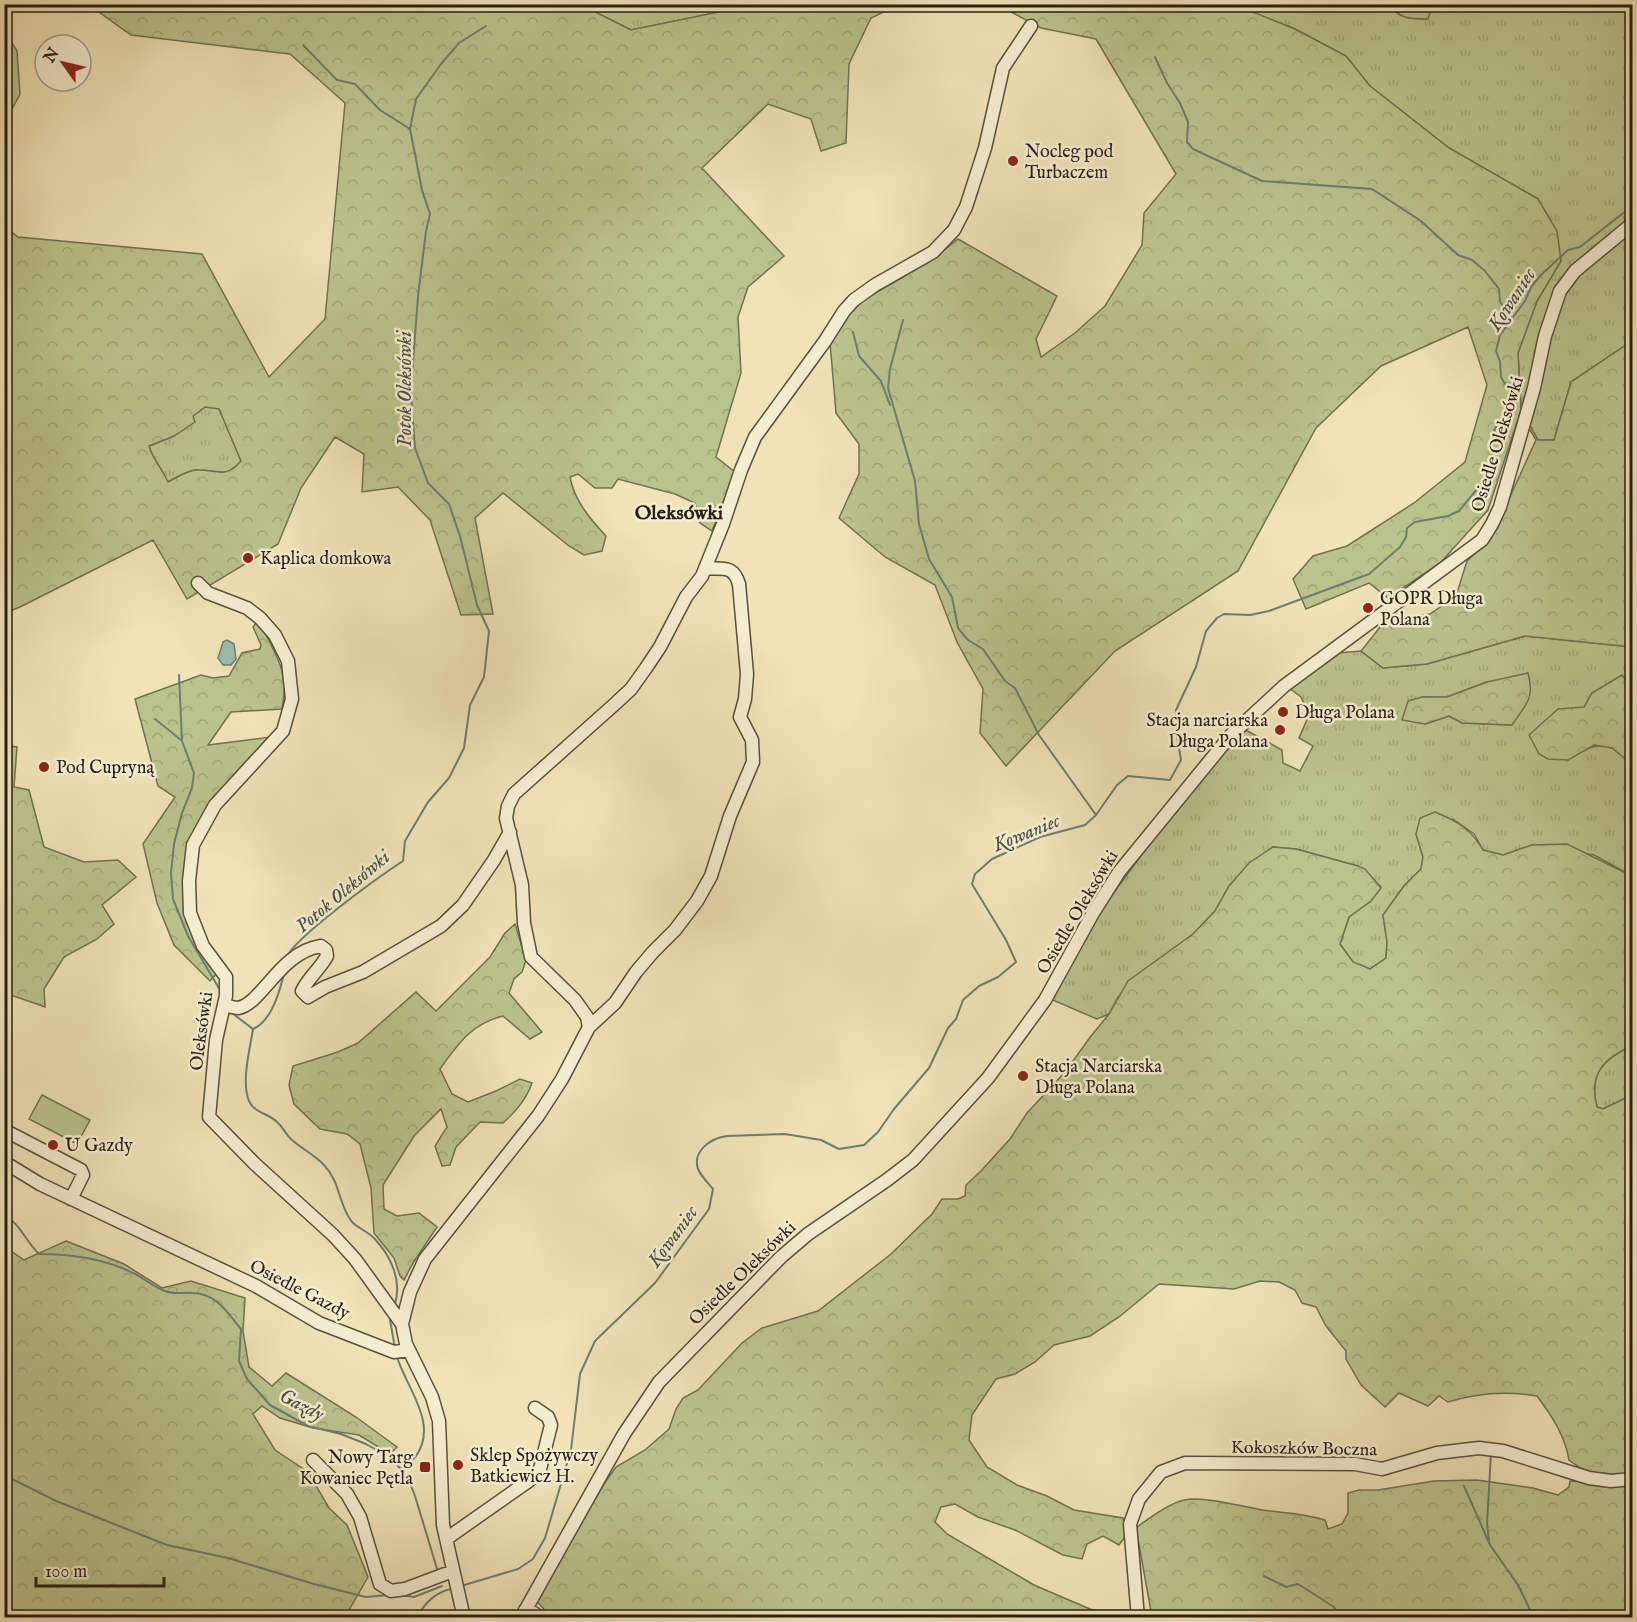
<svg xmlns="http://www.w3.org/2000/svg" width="1637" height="1622" font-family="'IM FELL English',serif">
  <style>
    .grass { fill: url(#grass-tufts); stroke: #717152; stroke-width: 1.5; fill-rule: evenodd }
    .forest { fill: url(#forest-crowns); stroke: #717152; stroke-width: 1.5; fill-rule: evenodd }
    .garden { fill: #bbc38d; stroke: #717152; stroke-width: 1.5 }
    .water { fill: #9abeac; stroke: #6c7e70; stroke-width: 1.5 }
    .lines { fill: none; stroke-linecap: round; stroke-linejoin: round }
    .stream { stroke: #6c7e70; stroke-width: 2 }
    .minor-casing { stroke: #59503e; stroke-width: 15 }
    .minor { stroke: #f5edd0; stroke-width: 12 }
    .poi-dot { fill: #8f2418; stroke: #f5edd0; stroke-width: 2 }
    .labels { text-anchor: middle; stroke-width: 5; stroke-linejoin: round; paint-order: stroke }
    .poi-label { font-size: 18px; fill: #271f16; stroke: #f5edd0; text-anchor: start }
    .street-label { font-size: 18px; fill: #271f16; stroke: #f5edd0 }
    .water-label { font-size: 20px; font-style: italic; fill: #4a4f43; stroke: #f5edd0 }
    .neighbourhood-label { font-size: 20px; font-weight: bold; fill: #271f16; stroke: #f5edd0 }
  </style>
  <defs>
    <pattern id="grass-tufts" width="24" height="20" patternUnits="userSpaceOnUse" patternTransform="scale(1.5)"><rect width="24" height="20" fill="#bbc38d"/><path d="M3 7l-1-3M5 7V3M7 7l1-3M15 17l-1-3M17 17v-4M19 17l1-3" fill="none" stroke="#a1a779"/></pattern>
    <pattern id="forest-crowns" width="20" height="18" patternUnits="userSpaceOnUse" patternTransform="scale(1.5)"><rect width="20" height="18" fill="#bbc38d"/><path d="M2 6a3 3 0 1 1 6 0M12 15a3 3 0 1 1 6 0" fill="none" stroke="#a1a779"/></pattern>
  </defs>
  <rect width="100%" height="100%" fill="#efe3b7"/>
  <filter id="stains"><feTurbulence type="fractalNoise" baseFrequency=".00333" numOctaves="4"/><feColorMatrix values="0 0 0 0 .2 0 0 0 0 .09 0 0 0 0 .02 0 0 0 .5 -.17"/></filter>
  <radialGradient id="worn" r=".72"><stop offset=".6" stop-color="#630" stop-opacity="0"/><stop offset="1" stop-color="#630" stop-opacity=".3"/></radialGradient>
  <!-- grass -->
  <path class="grass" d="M724,4V11L631,30L597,13L589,5Z
    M1233,5H1390C1399,19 1412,19 1427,19L1432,5H1632V341L1571,382L1554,440H1538L1521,409L1518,353L1537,301L1561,261L1538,199L1449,148L1370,86L1346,56L1295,29Z
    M205,407L219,408L241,461C226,479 218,470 198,470C189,469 176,478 167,482C162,468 153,460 149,446L174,436L193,416Z
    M1525,636L1632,647V688L1622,676L1592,693L1584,708L1568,760C1581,752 1595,741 1612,748C1621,751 1621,756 1632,758V876L1594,855L1532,845L1503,855L1483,850L1474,834L1453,819L1416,834L1423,857L1421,869L1404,886L1383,915L1387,942L1386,958L1370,969L1353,962L1340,944L1349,917L1371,901L1381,887L1365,870L1358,866L1296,849L1273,847L1229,886L1215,911L1193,934L1170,952L1118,997L1109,1014L1097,1019L1048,998L1107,902L1171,815L1244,729L1282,750L1283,763L1300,771L1313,746L1299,738L1309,715L1301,697L1289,688L1337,653L1361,651L1383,668L1427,664ZM1487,682L1511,725L1462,723L1449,716L1425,724L1422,697H1447Z
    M1632,1046V1095L1603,1109L1597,1107C1588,1074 1604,1058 1632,1046Z"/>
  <!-- forest -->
  <path class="forest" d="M589,4L597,13L631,30L724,11V5H898L871,18L849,64L846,143L821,151L811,119L768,104L702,168L784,256L748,287L738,317L741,373L716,457L735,472L712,531L700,523L695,503L675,494L618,479L612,488H595L578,474L570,477C574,500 590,519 606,536L602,551L584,555L569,546L503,493L475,518L493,614L461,615L430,520L398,487L362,492L364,454L335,437L301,488L278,544L187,599L153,540L20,607L5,613V227L18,237L202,254L269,377L325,319L345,103L290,54L131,35L89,5ZM205,407L219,409L241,461C226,479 218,470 198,470C189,469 176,478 168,482C162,468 153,460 149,446L174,436L195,422L193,416Z
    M1233,4L1295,29L1346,56L1370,86L1449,148L1538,199L1557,231L1561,261L1537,301L1518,353L1521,409L1538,440H1554L1571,382L1632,341V647L1525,636L1427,664L1383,668L1361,651L1384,622L1430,614L1456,596L1467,561L1491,538L1536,440L1520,413L1488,510L1441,562L1388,598L1369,583L1306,609L1293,579L1313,556L1347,546L1414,503L1465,462L1487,385L1468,327L1381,366L1316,428L1238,571L1115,651L1006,766L980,733L983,689L957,642L935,585L885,557L839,518L859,474V444L836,413L830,342L846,314L860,302L929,262L958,239L1057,296L1036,339L1041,357L1075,333L1105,306L1142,245L1144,213L1176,174L1096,39L1041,28L998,5Z
    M1390,5H1432L1428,19C1412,19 1399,19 1390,5Z
    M5,32L17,51L20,94L5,122Z
    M258,620C275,653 290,671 282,709L231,712L208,745L271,737L241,767L197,828L185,895L219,971L210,981L174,945L157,903L143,844L175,797L158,786L135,699L201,675L213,678L229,676L242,653L260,649L261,645L253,627Z
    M1528,673C1535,699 1526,704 1512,725L1462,723L1449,716L1425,724L1402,720L1408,701L1422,697H1447L1487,682Z
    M1622,675L1632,688L1628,715L1632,721V758L1623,757L1612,748L1594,745L1568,760L1548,759L1539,754L1529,735L1558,709L1584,707L1592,693Z
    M5,745L17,747L14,787L29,790L44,847L84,862L118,860L136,877L102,905L114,924L97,939L64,957L44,989L45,1007L5,993L4,884L9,881L4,870Z
    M1435,812C1457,821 1471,829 1483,850L1503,855L1532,845L1567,844L1632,876V1046C1604,1058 1588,1074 1597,1107L1603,1109L1632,1095V1474C1610,1478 1587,1475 1569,1460C1565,1436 1552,1416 1537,1396C1508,1391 1477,1393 1448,1402L1439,1396L1428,1406L1399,1393L1385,1407L1361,1385L1346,1359V1351L1326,1326L1316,1307L1302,1303L1295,1290L1279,1282L1260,1281L1234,1289L1159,1284L1119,1317L1090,1336L1054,1345L1035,1362L1015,1374L996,1379L972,1415L969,1440L987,1467L1017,1485L1047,1496L1074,1510L1123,1518L1127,1534L1119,1545L1103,1536L1087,1544L1082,1559L1063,1555L1015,1530L978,1517L955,1504L941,1507L935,1522L947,1534L1034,1585L1090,1609L1118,1617L551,1618L537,1601L604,1484L616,1467L645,1450L669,1429L676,1409L683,1398L698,1390L742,1343L762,1328L818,1311L891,1254L932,1214L942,1199H958L965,1196L966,1185L981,1171L1010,1139L1027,1113L1065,1072L1091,1036L1109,1014L1128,981L1193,934L1215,911L1229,886L1249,863L1273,847L1296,849L1358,866L1365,869L1381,888L1371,901L1349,917L1340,944L1353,962L1370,969L1386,958L1387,942L1383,915L1404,886L1421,869L1423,857L1416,834L1420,818Z
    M515,924L526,960L522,972L514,979L509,993L542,1032L530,1039L503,1016C471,1024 459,1043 440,1069L452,1094L468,1102L496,1091L520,1079L532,1083C526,1100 516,1111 503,1123L480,1122L456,1147L450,1165L442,1166L435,1146L447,1127L441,1109L414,1136L383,1185L384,1209L397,1216L419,1213L437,1227L413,1263L404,1280L400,1276L394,1258L374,1233L371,1188L360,1144L347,1134L320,1129L294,1104L289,1085L293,1066L338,1052L358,1043L416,992L436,1011L490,957L505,933Z
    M66,1241L124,1264L162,1288L191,1281L245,1298L243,1331L249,1367L272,1386L286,1373L356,1417L397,1447L390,1454L359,1435L313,1428L280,1418L262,1406L253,1414L275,1450L308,1472L329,1508L347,1525L368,1577L345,1617H319L302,1610L275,1618L5,1617V1247L24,1260Z
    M1477,1480L1533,1488L1558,1495L1569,1487L1570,1481L1632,1485V1617H1152L1136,1528C1149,1518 1168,1504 1184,1500C1204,1496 1241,1506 1262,1510C1283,1513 1304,1513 1325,1520L1328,1529L1342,1524L1348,1513V1493L1359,1490H1378L1434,1481Z"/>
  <!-- garden -->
  <path class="garden" d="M42,1095L90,1120L77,1144L29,1119Z"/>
  <!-- water -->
  <path class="water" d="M227,640L234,644L236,659L231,665H223L218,658L223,642Z"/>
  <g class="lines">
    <!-- stream -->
    <path class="stream" d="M303,45L337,80L355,84L380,110L410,129
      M1155,57L1167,83L1180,103L1188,122L1187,142L1193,149L1262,181L1372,189L1421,221L1458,255L1472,260L1485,271L1499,289L1500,302L1512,318
      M903,320L890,369L888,388L915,481L919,524L929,559L952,597L958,628L968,640L983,649L1005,681L1015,688L1039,735L1096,815
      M853,332L859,356L881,381L890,405
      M179,675L182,741L194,773L192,788L182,813L174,844L171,873L173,899L188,936L220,990
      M155,719L181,740
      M286,958C295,937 380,876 403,861L405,841L428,802L449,778L464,748L470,705L484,677L489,631L477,605L460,536L449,504L428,483L415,448L411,395L414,348L418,296L426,231L430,214L422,190L410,129L416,99L441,64L459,43L486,26
      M284,973C280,991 272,1021 253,1029C250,1049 241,1082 249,1101C254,1113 268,1113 277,1122C283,1127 286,1135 292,1140C302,1149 315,1155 324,1165C341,1183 338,1204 352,1222C358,1228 368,1232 374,1238C391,1256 402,1280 395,1304
      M232,1013L253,1029
      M4,1215C20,1223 26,1242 39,1254C71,1254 103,1258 133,1273C144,1278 153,1287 165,1291C174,1295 182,1292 192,1293C216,1293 227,1312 241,1329L239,1361L247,1379L270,1405L308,1426L341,1434L366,1444L389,1457L401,1469L408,1478L415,1496L438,1572
      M391,1316L390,1320L395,1348
      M397,1357C406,1387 439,1424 416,1456C412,1461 406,1465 401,1469
      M4,1475L56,1501L167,1545L228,1558L314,1584L366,1597L388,1595
      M1464,1486L1490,1545L1518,1585L1534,1618
      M1489,1540L1487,1524L1491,1453
      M1264,1576L1286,1587L1298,1584L1334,1607L1340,1618
      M461,1586L518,1569L533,1559L545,1538L571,1450L580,1374L595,1341L655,1283L709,1209L713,1189C708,1183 701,1176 698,1169C692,1150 712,1138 727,1136L785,1134L821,1140L839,1149L864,1145L878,1132L894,1109L929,1068L948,1028L956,1019L963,1000L979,986L998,977L1016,962L1006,940L972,884L975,874L992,859L1040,837L1085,825L1096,815L1117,785L1128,776L1170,780L1181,760L1176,729V710L1196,667L1206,631L1217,618L1224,614L1250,615L1269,611L1369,574L1400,547L1406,537L1407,528L1415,522L1448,516L1459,511L1486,478L1492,461V435L1497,425L1505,415L1509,391L1501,377L1500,362L1496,351L1500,335L1525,301L1531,287L1541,275L1568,250L1580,247L1632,206
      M400,1595L414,1597L442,1586
      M417,1618C424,1603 437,1591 452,1589"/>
    <defs>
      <path id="minor" d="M198,583L208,593L247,608L260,618L275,635L288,661L292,699L283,731L215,805L193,845L189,881L190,913L203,946L226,977V996L216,1040L209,1117L255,1164L333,1235L355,1259L402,1324L406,1344L432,1397L439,1421L443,1525L464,1618
        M224,1005C228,1006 234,1008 238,1008C262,1004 280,952 321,946L326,950L327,956C320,969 308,978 302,991L308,997L325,987L363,972L441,926L463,905L494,860L510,832
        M589,1027L615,1003L636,972L653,952L675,930L697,901L711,876L730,816L753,762L752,740L740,717L745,699L747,674L739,584C733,564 723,570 705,568
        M4,1130L81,1170L83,1175L71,1199
        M4,1162L40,1184L256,1286L319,1323L394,1352L409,1350
        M402,1324L410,1292L425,1259L538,1116L562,1079L589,1027L587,1017L575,1000L531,957L524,923L522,885L506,818L508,806L514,794L616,703L631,689L646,668L660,647L686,597L702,576L723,524L741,470L755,437L825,341L844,311L854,300L875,285L933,252L954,230L966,207L985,148L1003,68L1031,26
        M313,1460L347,1494L360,1517L380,1584L391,1591L405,1589L453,1571
        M446,1539L530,1480L540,1469L551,1425L548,1417L535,1408
        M525,1610L534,1613L539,1618
        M521,1618L624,1434L659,1382L781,1257L808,1234L887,1180L913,1160L988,1078L1045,1000L1093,913L1119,872L1230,736L1284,686L1482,540L1492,524L1500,507L1534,388L1545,336L1560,291L1575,271L1632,224
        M1138,1618L1130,1524L1139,1499L1161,1472L1185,1463L1355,1464L1382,1469L1437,1453L1479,1448L1503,1451L1589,1478L1611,1481L1632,1479"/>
    </defs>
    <!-- minor casing -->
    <use href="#minor" class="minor-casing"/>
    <!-- minor -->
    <use href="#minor" class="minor"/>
  </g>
  <!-- markers -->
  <g class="poi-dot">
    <circle cx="1013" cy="161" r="6"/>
    <circle cx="248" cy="558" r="6"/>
    <circle cx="1368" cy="608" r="6"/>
    <circle cx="1283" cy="712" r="6"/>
    <circle cx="1280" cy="730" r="6"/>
    <circle cx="44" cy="767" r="6"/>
    <circle cx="1023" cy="1076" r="6"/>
    <circle cx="53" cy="1145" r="6"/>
    <circle cx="458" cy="1465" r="6"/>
    <rect x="419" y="1461" width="12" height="12" rx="3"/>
  </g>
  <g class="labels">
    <!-- poi labels -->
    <g class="poi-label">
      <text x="1025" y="157">Nocleg pod<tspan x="1025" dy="21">Turbaczem</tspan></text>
      <text x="260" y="564">Kaplica domkowa</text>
      <text x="1380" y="604">GOPR Długa<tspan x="1380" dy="21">Polana</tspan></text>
      <text x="1295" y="718">Długa Polana</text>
      <text x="1268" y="726" text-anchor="end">Stacja narciarska<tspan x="1268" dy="21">Długa Polana</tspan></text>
      <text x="56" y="773">Pod Cupryną</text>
      <text x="1035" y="1072">Stacja Narciarska<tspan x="1035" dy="21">Długa Polana</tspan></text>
      <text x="65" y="1151">U Gazdy</text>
      <text x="470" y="1461">Sklep Spożywczy<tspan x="470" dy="21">Batkiewicz H.</tspan></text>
      <text x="413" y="1463" text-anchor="end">Nowy Targ<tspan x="413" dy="21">Kowaniec Pętla</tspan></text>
    </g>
    <!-- street labels -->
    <g class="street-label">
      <text transform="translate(1497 444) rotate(-73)" y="6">Osiedle Oleksówki</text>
      <text transform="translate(1077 912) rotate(-59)" y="6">Osiedle Oleksówki</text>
      <text transform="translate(201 1031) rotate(-82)" y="6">Oleksówki</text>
      <text transform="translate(742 1273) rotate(-44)" y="6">Osiedle Oleksówki</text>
      <text transform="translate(300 1289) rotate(27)" y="6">Osiedle Gazdy</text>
      <text transform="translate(1304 1448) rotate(1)" y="6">Kokoszków Boczna</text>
    </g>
    <!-- water labels -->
    <g class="water-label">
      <text transform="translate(1511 299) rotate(-57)" y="7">Kowaniec</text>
      <text transform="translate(404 389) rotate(-90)" y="7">Potok Oleksówki</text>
      <text transform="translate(1026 832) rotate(-22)" y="7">Kowaniec</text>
      <text transform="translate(342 891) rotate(-40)" y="7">Potok Oleksówki</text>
      <text transform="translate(672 1236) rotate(-54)" y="7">Kowaniec</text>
      <text transform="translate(302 1404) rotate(27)" y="7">Gazdy</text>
    </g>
    <!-- neighbourhood labels -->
    <g class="neighbourhood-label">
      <text x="679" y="519">Oleksówki</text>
    </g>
  </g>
  <!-- margin -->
  <rect width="1637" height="1622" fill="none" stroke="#efe3b7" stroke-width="24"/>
  <rect x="6" y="6" width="1625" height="1610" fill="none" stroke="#271f16" stroke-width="3"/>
  <rect x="12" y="12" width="1613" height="1598" fill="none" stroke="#271f16" stroke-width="1.5"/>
  <!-- north arrow -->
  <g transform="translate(63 63) rotate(304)"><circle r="28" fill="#f5edd0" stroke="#a39b86" stroke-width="1.5"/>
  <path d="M0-4.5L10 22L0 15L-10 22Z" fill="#8f2418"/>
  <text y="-9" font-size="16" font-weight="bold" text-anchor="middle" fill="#271f16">N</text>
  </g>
  <!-- scale -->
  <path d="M36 1577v9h128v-9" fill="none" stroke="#271f16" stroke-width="3"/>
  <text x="45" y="1577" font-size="18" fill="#271f16" stroke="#f5edd0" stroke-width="4.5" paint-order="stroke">100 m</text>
  <rect width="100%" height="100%" filter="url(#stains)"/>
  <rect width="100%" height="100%" fill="url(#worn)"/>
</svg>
